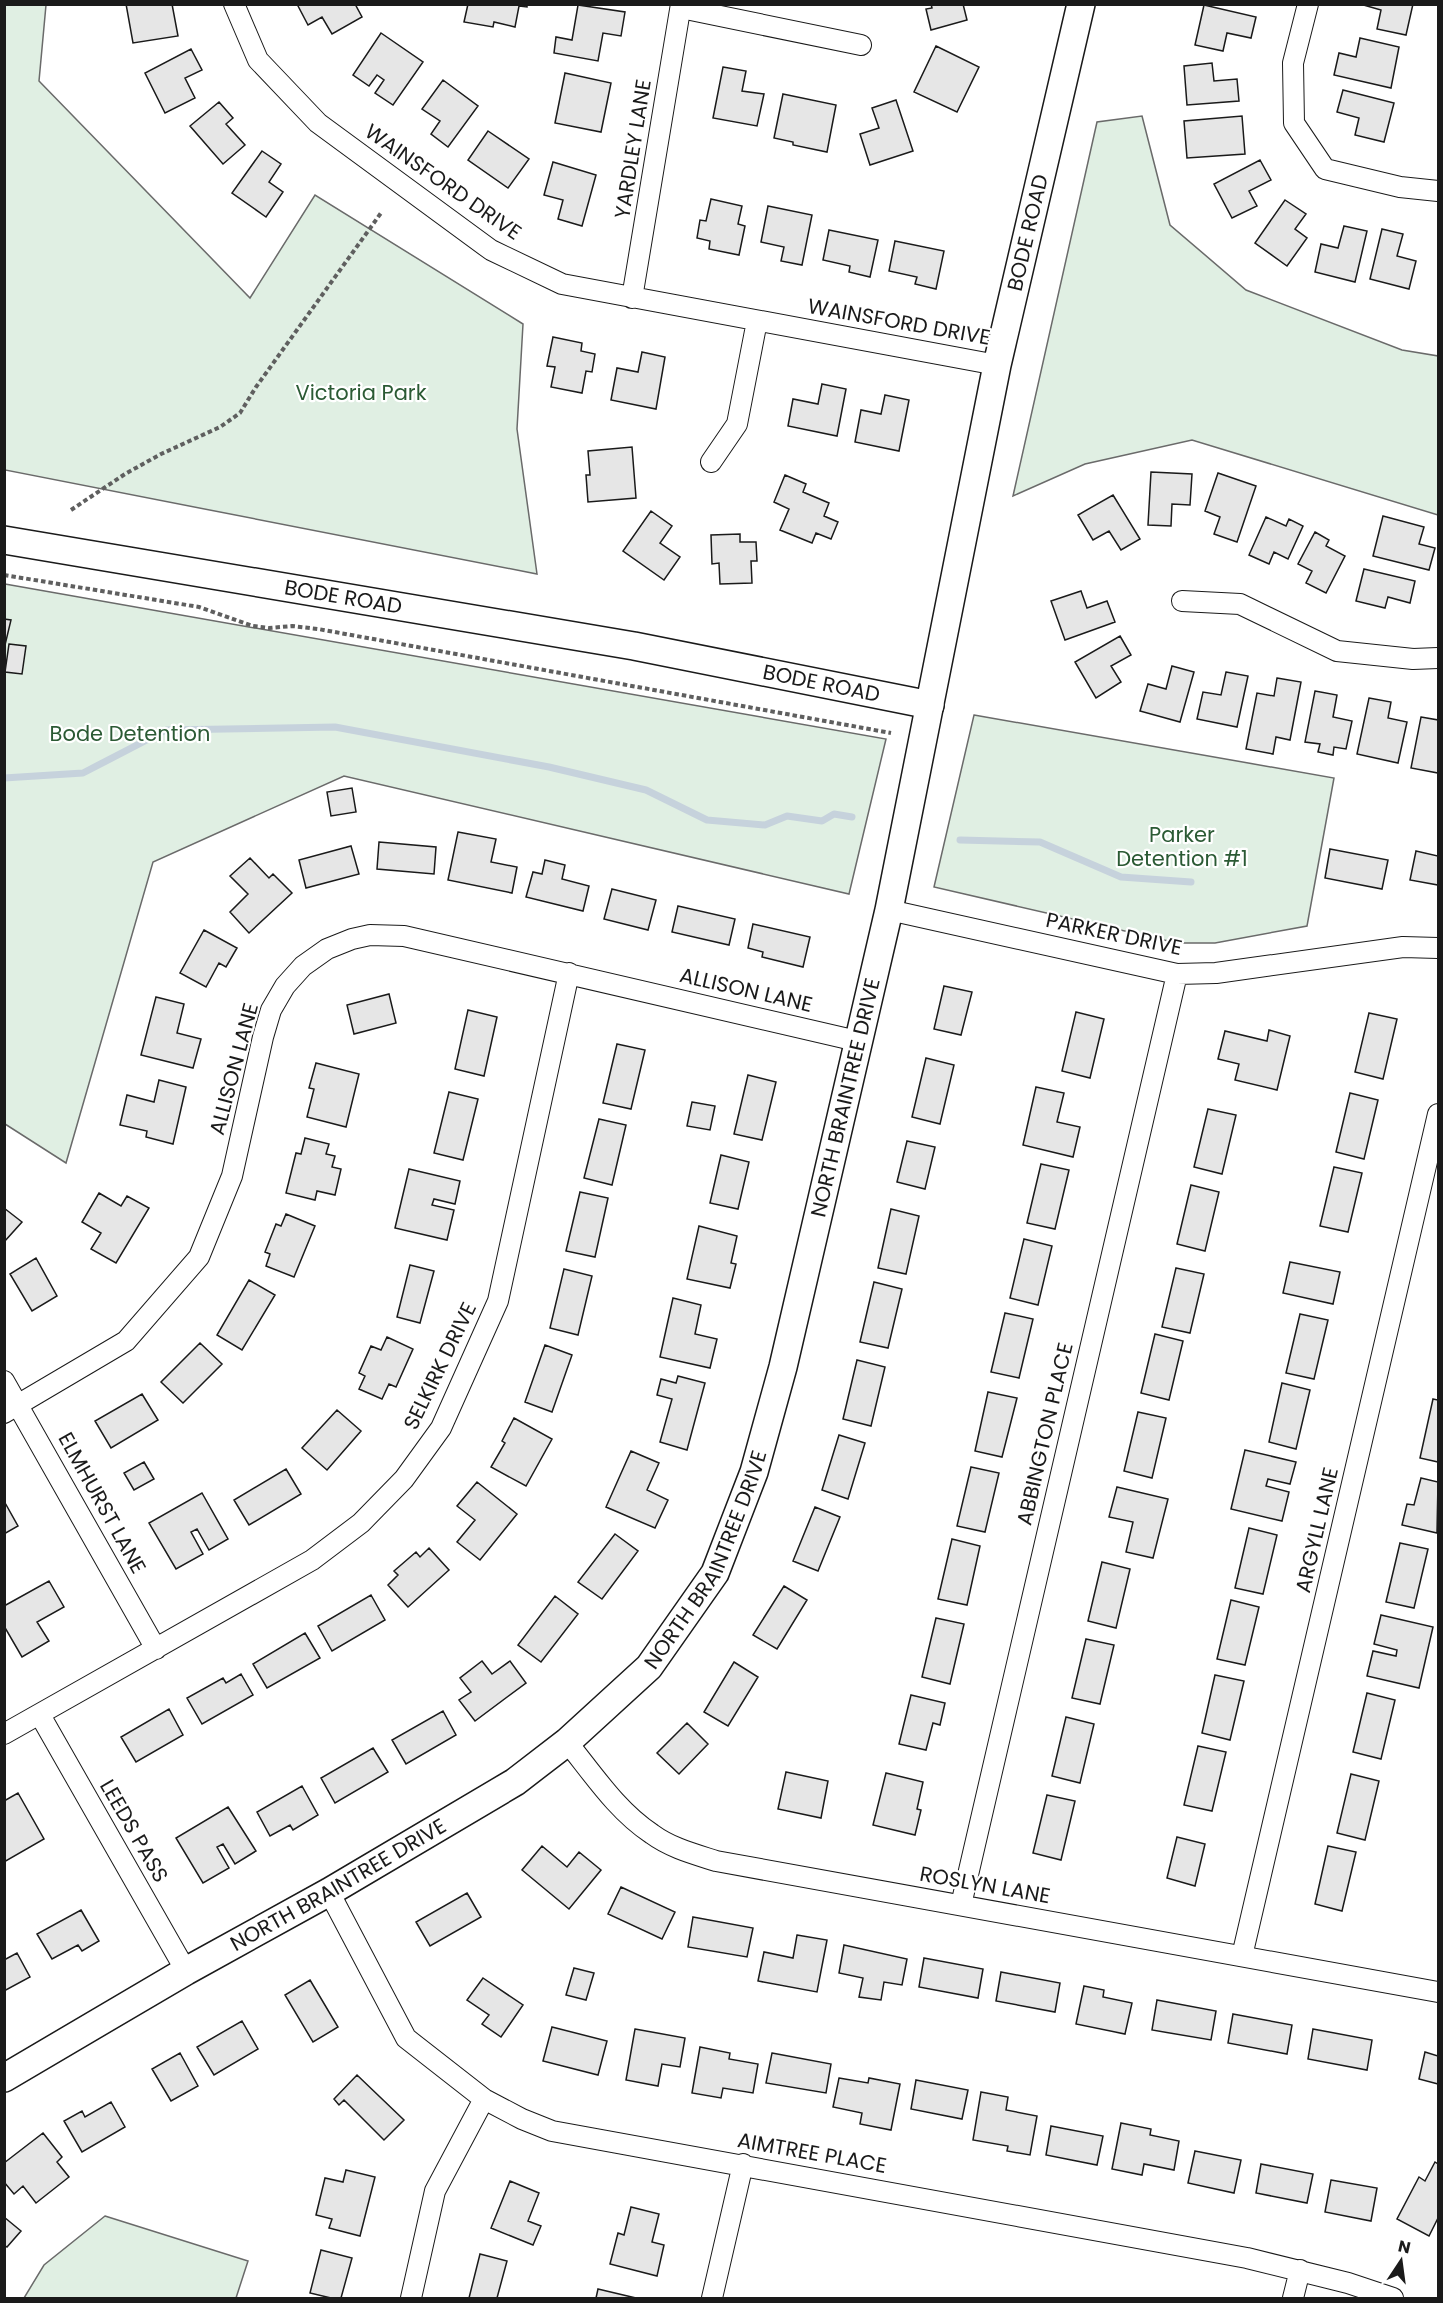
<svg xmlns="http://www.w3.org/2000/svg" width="1443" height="2303" font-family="Poppins,sans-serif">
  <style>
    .green { fill: #e0efe3; stroke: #6a6a6a; stroke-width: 1.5 }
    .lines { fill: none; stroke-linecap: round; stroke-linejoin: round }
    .stream { stroke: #c6d2dc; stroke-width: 7 }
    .building { fill: #e6e6e6; stroke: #1a1a1a; stroke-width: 1.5 }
    .street-casing { stroke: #1a1a1a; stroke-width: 22 }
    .secondary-casing { stroke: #1a1a1a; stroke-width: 30 }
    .path { stroke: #5f5f5f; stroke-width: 4; stroke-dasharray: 4.5 3; stroke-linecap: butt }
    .street { stroke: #fff; stroke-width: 20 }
    .secondary { stroke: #fff; stroke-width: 27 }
    .labels { text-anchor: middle; stroke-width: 4.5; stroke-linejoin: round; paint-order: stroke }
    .street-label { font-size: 21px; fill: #1a1a1a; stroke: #fff }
    .park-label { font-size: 21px; fill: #2b5a34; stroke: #fff }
  </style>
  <rect width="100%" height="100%" fill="#fff"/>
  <!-- green -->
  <path class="green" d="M4,5H46L39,81L250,298L315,195L523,324L517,429L537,574L5,470Z
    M1142,116L1170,225L1246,290L1402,350L1438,356V515L1192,440L1085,464L1013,496L1097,122Z
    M5,584L886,739L849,894L344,776L153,862L66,1163L5,1124Z
    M974,715L1334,778L1307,926L1215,943H1177L934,887Z
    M105,2216L248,2261L236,2298H24L44,2265Z"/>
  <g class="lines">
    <!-- stream -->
    <path class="stream" d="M4,778L83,773L166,730L335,727L549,767L646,790L707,820L765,825L787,816L822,821L834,814L852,817
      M960,840L1040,842L1121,877L1191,882"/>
  </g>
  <!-- building -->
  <path class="building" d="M126,4H172L178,36L133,43Z
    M297,4H355L362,17L332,34L322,17L308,25Z
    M468,4H527V7L519,6L515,27L494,22L493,27L464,22Z
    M931,4H963L967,20L931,30L926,9L932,8Z
    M1360,4H1413L1406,35L1377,29L1381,10Z
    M578,5L625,12L621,36L603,33L598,61L554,53L556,37L572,40Z
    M1204,5L1256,17L1251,38L1227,33L1223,51L1195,45Z
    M381,33L423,62L393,105L375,93L384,80L377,75L369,86L353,75Z
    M1360,38L1399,47L1391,88L1334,75L1339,53L1356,57Z
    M936,46L979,67L957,112L914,92Z
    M191,49L202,70L185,78L195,98L165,113L145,73Z
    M1212,63L1214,81L1237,79L1239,101L1187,105L1184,66Z
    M723,67L746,71L742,91L764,94L757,126L713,118Z
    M565,73L611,83L601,132L555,123Z
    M443,80L478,106L448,147L431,134L440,121L422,109Z
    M1343,90L1394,103L1384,142L1355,135L1359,118L1337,112Z
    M783,94L836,105L827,152L793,145V142L774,138Z
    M896,100L913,151L870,165L860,134L879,128L872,108Z
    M219,102L233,118L226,124L245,145L223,164L190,126Z
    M1242,116L1245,154L1187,158L1184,121Z
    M488,131L529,159L508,188L468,160Z
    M262,151L281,164L269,182L283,192L266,217L232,193Z
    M1260,160L1271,180L1249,191L1257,206L1232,218L1214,184Z
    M553,162L596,175L582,226L558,219L563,200L544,195Z
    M711,199L742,206L738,224L745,226L739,255L709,249L710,241L697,238L700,220L706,221Z
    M1285,200L1306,214L1295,229L1307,238L1287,266L1255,243Z
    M768,206L812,215L802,265L781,261L784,247L761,242Z
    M1344,226L1367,231L1355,282L1315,272L1321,244L1338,248Z
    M1382,229L1403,234L1397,256L1416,261L1409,289L1370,279Z
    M829,230L878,240L870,277L849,272L850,266L823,260Z
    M895,241L944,251L936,289L915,284L917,277L889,271Z
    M553,337L582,343L581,351L595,354L592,372L586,371L582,393L551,387L555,367L547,366Z
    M642,352L665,357L656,409L611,400L617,368L638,372Z
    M822,384L846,389L837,436L788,426L793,399L818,404Z
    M885,395L909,400L899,451L855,442L861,410L881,414Z
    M632,447L636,498L588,502L586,475H590L588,451Z
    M1151,472L1192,474L1190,505L1172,504L1171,526L1148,525Z
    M1218,473L1256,486L1237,542L1214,534L1220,517L1205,511Z
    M785,475L806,484L803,492L829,503L824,516L838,522L831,539L816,533L812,543L780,530L789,509L774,502Z
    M1113,495L1140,539L1121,550L1109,531L1093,540L1078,515Z
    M651,511L672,526L660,543L680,557L664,580L623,551Z
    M1383,516L1424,527L1419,544L1435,548L1429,570L1373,556Z
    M1266,517L1286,526L1289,519L1303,526L1288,559L1274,552L1269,564L1249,555Z
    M1315,532L1329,540L1326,546L1345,556L1326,593L1306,583L1312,571L1298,564Z
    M740,534V542H756L757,561H751L752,583L720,584L719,563L712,564L711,535Z
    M1364,569L1415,581L1410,603L1388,597L1385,608L1356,601Z
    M1081,591L1087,608L1107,601L1115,622L1065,640L1051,601Z
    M4,619L11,620L5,645H4Z
    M1120,636L1131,655L1111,666L1121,682L1096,698L1075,662Z
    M9,644L26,646L22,674L5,672Z
    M1172,666L1194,672L1180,722L1140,711L1148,684L1166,689Z
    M1226,672L1248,676L1237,727L1197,719L1203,692L1221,695Z
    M1277,678L1301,682L1290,740L1276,737L1273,754L1246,749L1257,693L1274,696Z
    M1315,691L1337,695L1333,717L1352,721L1346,749L1334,747L1333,755L1318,752L1320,744L1305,742Z
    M1369,698L1391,702L1388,718L1407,722L1398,763L1357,754Z
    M1421,717L1438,720V773L1411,768Z
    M352,788L356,812L331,816L327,792Z
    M458,832L496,839L491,862L517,867L512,893L448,880Z
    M379,842L436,847L434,874L377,869Z
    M351,846L359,874L306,888L299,860Z
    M1330,849L1388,860L1382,889L1325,878Z
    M1416,851L1438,856V885L1410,880Z
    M250,858L269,878L273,874L292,893L249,933L230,912L248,894L230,876Z
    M545,860L565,865L562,879L589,886L583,911L526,897L533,872L542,874Z
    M612,889L656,900L648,930L604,919Z
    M678,906L735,919L729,945L672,932Z
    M753,924L810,937L803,967L762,957L763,952L748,948Z
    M204,930L237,948L226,967L219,963L206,987L180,973Z
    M944,986L972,992L961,1035L934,1029Z
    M389,994L396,1023L354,1034L347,1005Z
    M156,997L184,1004L177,1033L201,1039L193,1068L141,1055Z
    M468,1010L497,1017L484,1076L455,1069Z
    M1076,1012L1104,1019L1090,1078L1062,1071Z
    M1369,1013L1397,1019L1383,1079L1355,1072Z
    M1269,1030L1290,1036L1277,1090L1235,1080L1239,1064L1218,1059L1225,1031L1267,1041Z
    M617,1044L645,1050L631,1109L603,1103Z
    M926,1058L954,1065L940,1124L912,1117Z
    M316,1063L359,1074L346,1127L307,1117L314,1089L309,1088Z
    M748,1075L776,1082L762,1140L734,1134Z
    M159,1080L186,1087L173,1144L146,1137L147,1131L120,1125L127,1095L154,1102Z
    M1036,1087L1064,1093L1057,1122L1080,1127L1073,1157L1023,1145Z
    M449,1092L478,1099L463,1160L434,1153Z
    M1350,1093L1378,1100L1364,1159L1336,1152Z
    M692,1102L715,1106L710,1130L687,1126Z
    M1208,1109L1236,1115L1222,1174L1194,1167Z
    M599,1119L626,1125L612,1185L584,1178Z
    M305,1138L329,1144L326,1154L335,1156L332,1167L341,1169L335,1195L317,1191L315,1200L286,1193L296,1153L301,1154Z
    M907,1141L935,1147L925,1189L897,1182Z
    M721,1155L749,1162L738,1209L710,1203Z
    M1041,1164L1069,1170L1055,1229L1027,1223Z
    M1334,1167L1362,1173L1348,1232L1320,1226Z
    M409,1169L460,1181L455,1204L434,1199L432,1205L454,1210L447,1240L395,1228Z
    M1191,1185L1219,1192L1205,1251L1177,1244Z
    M580,1192L608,1198L595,1257L566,1251Z
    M99,1193L121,1206L127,1196L149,1208L116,1263L91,1249L101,1233L82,1222Z
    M4,1208L22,1222L4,1242Z
    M891,1209L919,1216L906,1274L878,1268Z
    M286,1214L315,1226L294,1277L266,1266L270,1254L265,1252L276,1224L281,1226Z
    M699,1226L737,1236L731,1263L736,1264L730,1288L687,1279Z
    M1024,1239L1052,1246L1038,1305L1010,1298Z
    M36,1258L57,1296L32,1311L10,1274Z
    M1290,1262L1340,1272L1333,1304L1283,1293Z
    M410,1265L434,1271L420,1323L397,1317Z
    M1176,1268L1204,1274L1190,1333L1162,1327Z
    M564,1269L592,1276L578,1335L550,1328Z
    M249,1280L275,1295L242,1350L217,1335Z
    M874,1282L902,1289L888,1348L860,1342Z
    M673,1298L701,1305L695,1334L717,1339L710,1368L660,1357Z
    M1005,1313L1033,1319L1019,1378L991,1372Z
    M1300,1314L1328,1320L1314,1379L1286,1373Z
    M1155,1334L1183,1341L1169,1400L1141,1393Z
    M387,1337L413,1349L396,1387L389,1384L382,1399L359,1389L365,1376L359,1373L371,1346L381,1350Z
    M200,1343L222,1364L183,1403L161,1382Z
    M545,1345L572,1355L552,1412L525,1402Z
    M857,1360L885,1367L871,1426L843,1419Z
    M678,1376L705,1383L687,1450L660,1442L672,1399L657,1395L661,1379L676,1383Z
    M1282,1383L1310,1390L1296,1449L1269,1442Z
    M988,1392L1017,1398L1002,1457L975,1451Z
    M142,1394L158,1420L111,1448L95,1421Z
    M1433,1399L1438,1400V1462L1420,1458Z
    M337,1410L361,1431L327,1470L302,1448Z
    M1138,1412L1166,1418L1152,1478L1124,1471Z
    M514,1418L552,1439L526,1486L491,1467L505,1443L502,1441Z
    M839,1435L865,1443L848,1499L822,1490Z
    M1245,1450L1296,1462L1290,1484L1268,1479L1266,1486L1289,1492L1282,1521L1231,1509Z
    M631,1451L659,1463L647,1490L668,1500L655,1528L606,1507Z
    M144,1462L154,1479L134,1490L124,1473Z
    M971,1467L999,1473L985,1532L957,1526Z
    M286,1469L301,1494L249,1525L234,1500Z
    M1421,1478L1438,1482L1437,1533L1402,1525L1407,1504L1414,1505Z
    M477,1482L517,1514L480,1560L457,1542L475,1520L457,1506Z
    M1117,1487L1168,1499L1153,1558L1126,1552L1133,1522L1109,1517Z
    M202,1493L228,1539L209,1550L197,1529L191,1532L203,1554L176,1569L149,1523Z
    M4,1501L18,1526L4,1534Z
    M815,1507L840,1517L818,1571L793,1561Z
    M1249,1528L1277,1535L1263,1594L1235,1588Z
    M615,1534L638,1551L602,1599L578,1582Z
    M952,1539L980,1546L967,1605L938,1599Z
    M1400,1543L1428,1549L1414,1608L1386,1602Z
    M429,1548L449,1570L408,1607L388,1585L398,1575L394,1571L416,1552L420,1557Z
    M1102,1562L1130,1569L1116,1628L1088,1621Z
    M49,1581L64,1607L37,1622L49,1641L22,1657L4,1626V1606Z
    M784,1586L807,1600L777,1649L753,1635Z
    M371,1595L385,1620L332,1651L318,1626Z
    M555,1596L578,1614L541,1662L518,1645Z
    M1231,1600L1259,1607L1245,1665L1217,1659Z
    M1381,1615L1433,1627L1419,1688L1367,1676L1373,1651L1396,1656L1397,1650L1374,1644Z
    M936,1618L964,1624L950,1684L922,1677Z
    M305,1633L320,1658L267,1688L253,1664Z
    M1086,1639L1114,1645L1100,1704L1072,1698Z
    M482,1661L492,1674L510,1661L526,1683L475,1721L459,1700L471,1692L460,1678Z
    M734,1662L758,1677L728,1726L704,1712Z
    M241,1674L253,1695L202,1724L187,1698L223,1678L226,1683Z
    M1215,1675L1244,1681L1230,1740L1202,1733Z
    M1367,1693L1395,1700L1381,1759L1353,1752Z
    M911,1695L945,1703L940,1725L933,1723L926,1750L899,1744Z
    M169,1709L183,1735L136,1762L121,1737Z
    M443,1711L456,1735L406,1764L392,1740Z
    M1066,1717L1094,1724L1080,1783L1052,1776Z
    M687,1723L708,1744L679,1774L657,1753Z
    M1198,1746L1226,1752L1212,1811L1184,1805Z
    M373,1748L388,1772L335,1803L321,1778Z
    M786,1772L828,1781L821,1818L778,1809Z
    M886,1773L923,1782L917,1809L921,1810L915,1835L873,1825Z
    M1351,1774L1379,1781L1365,1840L1337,1833Z
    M302,1786L318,1815L293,1830L290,1825L270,1836L257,1812Z
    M18,1793L44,1839L4,1862V1801Z
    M1047,1795L1075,1801L1061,1860L1033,1853Z
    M228,1807L256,1851L235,1864L223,1844L217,1847L229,1868L203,1883L176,1838Z
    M1177,1837L1205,1844L1195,1886L1167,1878Z
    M542,1846L567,1867L579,1852L601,1870L569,1909L522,1870Z
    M1328,1846L1356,1852L1342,1911L1315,1904Z
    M621,1887L675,1912L662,1939L608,1914Z
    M467,1893L481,1917L430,1946L416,1922Z
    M81,1910L99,1941L82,1951L78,1945L52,1959L37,1934Z
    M693,1917L753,1928L747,1957L688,1947Z
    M797,1935L827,1940L817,1992L758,1981L764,1952L793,1958Z
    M844,1945L907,1959L902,1985L884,1982L881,2000L859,1997L863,1978L839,1973Z
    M17,1953L30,1977L4,1991V1960Z
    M924,1958L983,1969L978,1998L919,1987Z
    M574,1968L594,1973L586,2000L566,1995Z
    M1001,1972L1060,1983L1055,2012L996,2001Z
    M483,1978L523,2005L501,2037L482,2024L489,2015L467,2000Z
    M310,1980L338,2027L313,2042L285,1995Z
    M1084,1986L1104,1990L1103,1997L1132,2003L1125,2034L1076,2024Z
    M1157,2000L1216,2011L1211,2040L1152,2030Z
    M1233,2014L1292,2025L1287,2054L1228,2043Z
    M242,2021L258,2049L214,2075L197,2047Z
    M552,2027L607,2041L598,2075L543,2061Z
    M635,2029L685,2038L680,2067L662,2064L658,2086L626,2080Z
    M1313,2029L1372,2040L1367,2070L1308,2059Z
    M700,2047L730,2053L729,2059L758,2064L753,2093L723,2088L721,2098L692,2093Z
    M1425,2052L1438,2056V2084L1419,2079Z
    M180,2053L198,2086L171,2101L152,2069Z
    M772,2053L831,2064L826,2093L766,2083Z
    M357,2075L404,2120L384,2140L344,2100L339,2105L334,2099Z
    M839,2078L868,2083L869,2078L900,2084L891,2130L860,2124L862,2113L833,2107Z
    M916,2080L968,2090L962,2119L911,2109Z
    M981,2092L1008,2097L1006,2110L1037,2116L1030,2155L1007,2151L1008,2146L973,2140Z
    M111,2102L125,2127L82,2152L64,2121L82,2111L85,2117Z
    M1121,2123L1151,2129L1150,2135L1179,2141L1174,2170L1144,2164L1142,2175L1112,2169Z
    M1051,2126L1103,2136L1097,2165L1046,2155Z
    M43,2133L62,2157L57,2162L69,2177L36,2203L23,2186L14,2194L4,2182V2163Z
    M1195,2151L1241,2160L1234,2193L1188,2183Z
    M1435,2162L1438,2164V2218L1429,2236L1397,2219L1419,2177L1425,2181Z
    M1261,2164L1313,2174L1307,2203L1256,2193Z
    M346,2170L375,2177L360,2236L329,2228L332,2219L316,2215L325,2178L343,2182Z
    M1331,2180L1377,2188L1371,2221L1325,2212Z
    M510,2181L539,2193L528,2221L541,2226L533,2245L491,2228Z
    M631,2207L659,2214L652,2242L664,2245L657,2276L610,2264L618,2233L624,2235Z
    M4,2217L21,2231L7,2247L4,2245Z
    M321,2250L352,2258L341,2298H331L310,2293Z
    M480,2254L507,2261L497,2298H469Z
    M598,2289L636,2298H596Z"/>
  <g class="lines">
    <defs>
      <path id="street" d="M234,4L258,60L318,123L491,250L562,284L997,365
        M1308,4L1293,63L1294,123L1325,169L1400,187L1438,191
        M681,8L861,45
        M632,298L681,4
        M711,462L737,424L757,321
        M1182,601L1240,604L1337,651L1413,659L1438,658
        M889,910L1177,974L1216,973L1403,947L1438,948
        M4,1381L156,1649
        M4,1413L126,1341L199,1257L232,1176L263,1037L271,1010L285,986L303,966L327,949L352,939L370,935L404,936L857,1041
        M40,1715L186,1971
        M4,1734L312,1560L361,1523L404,1479L441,1428L498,1301L569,973
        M567,1742C593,1774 617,1811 652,1834C671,1848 694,1854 716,1861L1438,1992
        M329,1892L406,2038L484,2099L522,2119L552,2131L1247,2258L1348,2283L1393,2298
        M961,1905L1177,974
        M1242,1956L1438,1114
        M411,2298L435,2191L484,2099
        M712,2298L743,2164
        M1293,2298L1300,2270"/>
      <g id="secondary">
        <path id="s1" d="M4,540L634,646L930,705"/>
        <path id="s2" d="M4,2078L186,1971L329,1892L515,1782L567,1742L649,1667L715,1573L754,1472L783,1367L889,910L997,365L1081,4"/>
      </g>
    </defs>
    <!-- street casing -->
    <use href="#street" class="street-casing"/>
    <!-- secondary casing -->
    <use href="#secondary" class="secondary-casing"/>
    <!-- path -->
    <path class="path" d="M71,510L125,474L161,454L220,427L240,413L256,387L381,213
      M4,575L199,607L253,626L269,628L292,626L318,629L891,733"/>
    <!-- street -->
    <use href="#street" class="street"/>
    <!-- secondary -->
    <use href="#secondary" class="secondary"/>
  </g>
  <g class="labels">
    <!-- street labels -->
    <g class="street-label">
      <text transform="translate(633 149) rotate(-81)" y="7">YARDLEY LANE</text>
      <text transform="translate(443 182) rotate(35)" y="7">WAINSFORD DRIVE</text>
      <text dy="7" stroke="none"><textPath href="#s2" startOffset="2260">BODE ROAD</textPath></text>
      <text transform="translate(899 322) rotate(10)" y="7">WAINSFORD DRIVE</text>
      <text dy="7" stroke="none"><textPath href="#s1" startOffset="344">BODE ROAD</textPath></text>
      <text dy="7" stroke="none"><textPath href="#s1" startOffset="830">BODE ROAD</textPath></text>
      <text transform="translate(1114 934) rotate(12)" y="7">PARKER DRIVE</text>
      <text transform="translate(746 990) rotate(13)" y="7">ALLISON LANE</text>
      <text transform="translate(234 1069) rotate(-75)" y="7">ALLISON LANE</text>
      <text dy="7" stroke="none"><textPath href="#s2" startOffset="1376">NORTH BRAINTREE DRIVE</textPath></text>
      <text transform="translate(440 1366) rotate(-64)" y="7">SELKIRK DRIVE</text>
      <text transform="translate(1045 1434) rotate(-77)" y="7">ABBINGTON PLACE</text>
      <text transform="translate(102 1503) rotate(61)" y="7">ELMHURST LANE</text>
      <text transform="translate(1317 1530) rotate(-77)" y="7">ARGYLL LANE</text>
      <text dy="7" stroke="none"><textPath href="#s2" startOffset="890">NORTH BRAINTREE DRIVE</textPath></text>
      <text transform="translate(134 1831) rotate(60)" y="7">LEEDS PASS</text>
      <text dy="7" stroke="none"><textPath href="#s2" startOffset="386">NORTH BRAINTREE DRIVE</textPath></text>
      <text transform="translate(985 1885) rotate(10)" y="7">ROSLYN LANE</text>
      <text transform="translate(812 2153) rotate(10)" y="7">AIMTREE PLACE</text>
    </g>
    <!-- park labels -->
    <g class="park-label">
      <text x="361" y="400">Victoria Park</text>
      <text x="130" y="741">Bode Detention</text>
      <text x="1182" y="842">Parker<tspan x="1182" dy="24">Detention #1</tspan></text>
    </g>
  </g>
  <!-- border -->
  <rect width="1443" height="2303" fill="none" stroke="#1a1a1a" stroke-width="12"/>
  <!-- north arrow -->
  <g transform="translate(1401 2261) rotate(13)" stroke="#ffffff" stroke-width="4.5" paint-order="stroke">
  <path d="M0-4.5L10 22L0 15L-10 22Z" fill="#1a1a1a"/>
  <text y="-9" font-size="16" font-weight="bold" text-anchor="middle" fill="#1a1a1a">N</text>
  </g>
</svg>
